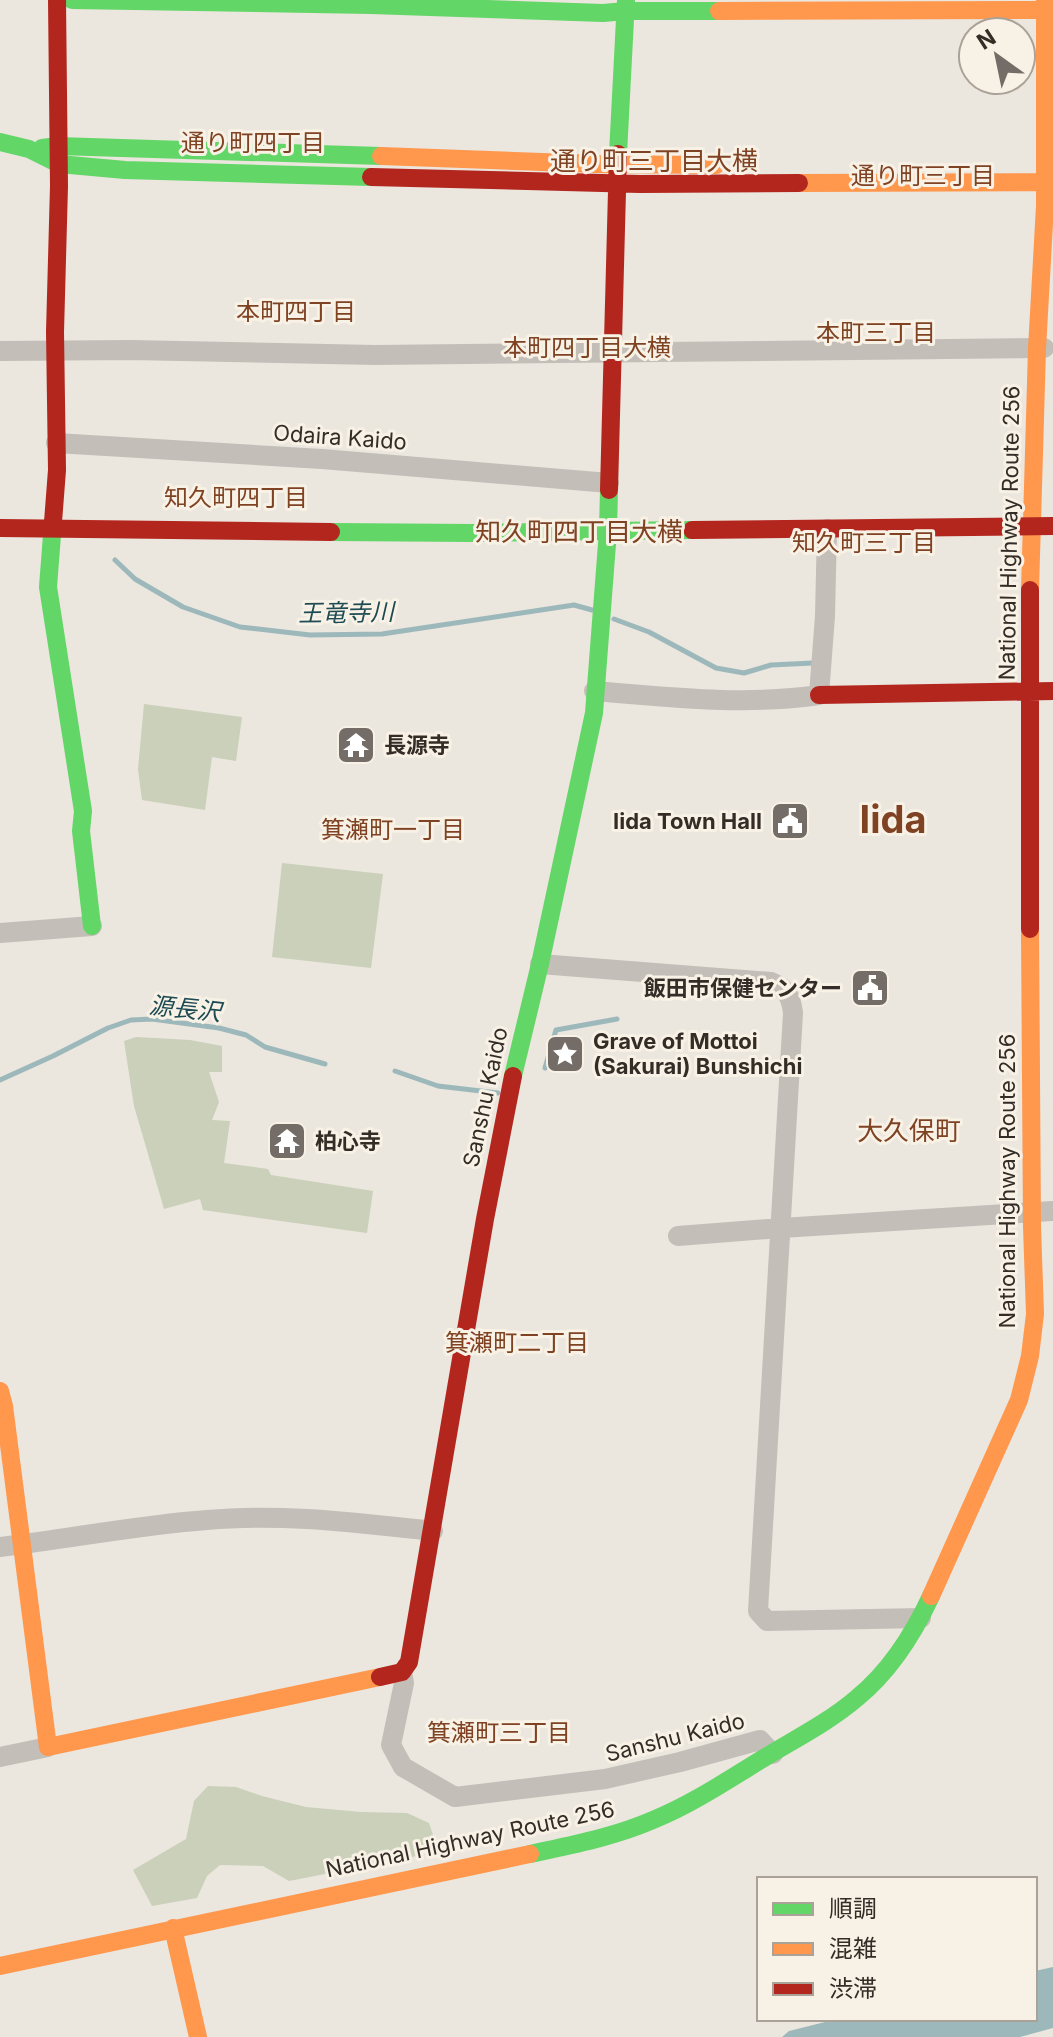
<svg xmlns="http://www.w3.org/2000/svg" width="1053" height="2037" font-family="Inter,'Noto Sans JP',sans-serif">
  <style>
    .green { fill: #cad0b9 }
    .water { fill: #9cb8bb }
    .lines { fill: none; stroke-linecap: round; stroke-linejoin: round }
    .stream { stroke: #9cb8bb; stroke-width: 5 }
    .street { stroke: #c3beb8; stroke-width: 20 }
    .fast { stroke: #63d668; stroke-width: 18 }
    .slow { stroke: #ff974d; stroke-width: 18 }
    .jam { stroke: #b3261e; stroke-width: 18 }
    .labels { text-anchor: middle; stroke-width: 6; stroke-linejoin: round; paint-order: stroke }
    .street-label { font-size: 22px; fill: #342c27; stroke: #f8f1e5 }
    .poi-label { font-size: 22px; font-weight: bold; fill: #342c27; stroke: #f8f1e5; text-anchor: start }
    .neighbourhood-label { font-size: 24px; fill: #7f4223; stroke: #f8f1e5 }
    .water-label { font-size: 24px; font-style: italic; fill: #1e4b53; stroke: #f8f1e5 }
    .quarter-label { font-size: 26px; fill: #7f4223; stroke: #f8f1e5 }
    .town-label { font-size: 38px; font-weight: bold; fill: #7f4223; stroke: #f8f1e5 }
  </style>
  <rect width="100%" height="100%" fill="#ebe6de"/>
  <!-- green -->
  <path class="green" d="M144,704L242,717L236,761L212,757L205,810L142,800L138,769Z
    M282,863L383,874L371,968L272,957Z
    M136,1037L190,1040L222,1046V1072H209L219,1102L212,1120L230,1121L224,1163L268,1169L271,1175L373,1191L367,1233L203,1210L200,1199L164,1209L134,1106L124,1041Z
    M208,1786L236,1787L262,1796L306,1807L361,1812L407,1813L429,1823L434,1838L417,1856L289,1881L263,1866L220,1865L207,1876L197,1898L152,1906L133,1870L186,1839L194,1801Z"/>
  <!-- water -->
  <path class="water" d="M1053,1967V2028L1020,2037H782L789,2031L837,2019H1035V1971Z"/>
  <g class="lines">
    <!-- stream -->
    <path class="stream" d="M115,560L135,579L183,607L240,627L310,635L382,634L574,605L592,610
      M614,619L649,632L716,668L744,673L771,665L813,663
      M545,1068L556,1030L617,1019
      M395,1071L438,1086L498,1093
      M0,1080L53,1056L108,1028L131,1020L152,1019L219,1028L246,1035L265,1047L325,1064"/>
    <!-- street -->
    <path class="street" d="M0,351L130,350L375,355L1044,348
      M56,443L322,459L609,483
      M594,691C669,697 744,706 819,695L825,616L827,529
      M0,933L92,926
      M540,964L771,982C787,989 791,996 793,1013L758,1611L767,1621L921,1618
      M678,1236L781,1228L1053,1211
      M0,1547C69,1539 138,1525 207,1520C282,1513 357,1523 433,1531
      M402,1672L404,1683L391,1745L403,1767L455,1797L605,1779L680,1762L760,1740L773,1754
      M0,1757L48,1747"/>
    <!-- fast -->
    <path class="fast" d="M72,0L371,5L603,13L626,11H719
      M0,142L29,149L59,164L125,170L371,177
      M42,148L58,146L381,156
      M618,154L626,0
      M53,522L48,587L83,811L81,831L92,926
      M331,532L473,533L608,531L609,490
      M513,1076L540,964L594,713L608,531L692,530
      M530,1854C571,1845 614,1837 653,1820C692,1804 728,1780 764,1758C795,1739 829,1722 857,1698C890,1671 913,1635 931,1596"/>
    <!-- slow -->
    <path class="slow" d="M719,11L1053,10
      M381,156L596,164L716,165
      M799,183L1053,182
      M1030,590L1037,349L1045,206V0
      M0,1391L4,1406L48,1747L380,1677
      M931,1596L1019,1400L1030,1356L1035,1314L1032,1226L1030,929
      M173,1928L198,2037
      M0,1966L530,1854"/>
    <!-- jam -->
    <path class="jam" d="M371,177L640,184L799,183
      M609,490L618,154
      M53,522L57,470L55,332L59,186L57,0
      M0,528L331,532
      M692,530L1053,526
      M819,695L1053,691
      M1030,929V590
      M380,1677L402,1672L409,1662L485,1219L513,1076"/>
  </g>
  <!-- icons -->
  <defs>
    <symbol id="temple-square" viewBox="-11 -11 22 22"><rect x="-9" y="-9" width="18" height="18" rx="4" fill="#746d67" stroke="#f8f1e5"/><path d="M0-6L5-2H3V0L6.5 2.5H4V6H1.5V3h-3V6H-4V2.5H-6.5L-3 0V-2H-5Z" fill="#fff"/></symbol>
    <symbol id="civic-square" viewBox="-11 -11 22 22"><rect x="-9" y="-9" width="18" height="18" rx="4" fill="#746d67" stroke="#f8f1e5"/><path d="M-.6-6.5H3V-4.5H.6V-3L4-1V1h2V6H-6V1h2V-1L-.6-3ZM-1.2 2.5V6h2.4V2.5Z" fill="#fff"/></symbol>
    <symbol id="sight-square" viewBox="-11 -11 22 22"><rect x="-9" y="-9" width="18" height="18" rx="4" fill="#746d67" stroke="#f8f1e5"/><path d="M0-6L1.8-2.2L6-1.7L2.9 1.2L3.7 5.4L0 3.3L-3.7 5.4L-2.9 1.2L-6-1.7L-1.8-2.2Z" fill="#fff"/></symbol>
  </defs>
  <g fill-rule="evenodd">
    <use href="#temple-square" x="334" y="723" width="44" height="44"/>
    <use href="#civic-square" x="768" y="799" width="44" height="44"/>
    <use href="#civic-square" x="848" y="966" width="44" height="44"/>
    <use href="#sight-square" x="543" y="1032" width="44" height="44"/>
    <use href="#temple-square" x="265" y="1119" width="44" height="44"/>
  </g>
  <g class="labels">
    <!-- street labels -->
    <g class="street-label">
      <text transform="translate(340 437) rotate(4)" y="8">Odaira Kaido</text>
      <text transform="translate(1009 533) rotate(-89)" y="8">National Highway Route 256</text>
      <text transform="translate(485 1097) rotate(-78)" y="8">Sanshu Kaido</text>
      <text transform="translate(1007 1181) rotate(-90)" y="8">National Highway Route 256</text>
      <text transform="translate(675 1737) rotate(-14)" y="8">Sanshu Kaido</text>
      <text transform="translate(470 1839) rotate(-12)" y="8">National Highway Route 256</text>
    </g>
    <!-- poi labels -->
    <g class="poi-label">
      <text x="384" y="753">長源寺</text>
      <text x="762" y="829" text-anchor="end">Iida Town Hall</text>
      <text x="842" y="996" text-anchor="end">飯田市保健センター</text>
      <text x="593" y="1049">Grave of Mottoi<tspan x="593" dy="25">(Sakurai) Bunshichi</tspan></text>
      <text x="315" y="1149">柏心寺</text>
    </g>
    <!-- neighbourhood labels -->
    <g class="neighbourhood-label">
      <text x="253" y="151">通り町四丁目</text>
      <text x="923" y="184">通り町三丁目</text>
      <text x="296" y="320">本町四丁目</text>
      <text x="876" y="341">本町三丁目</text>
      <text x="587" y="356">本町四丁目大横</text>
      <text x="236" y="506">知久町四丁目</text>
      <text x="864" y="551">知久町三丁目</text>
      <text x="393" y="838">箕瀬町一丁目</text>
      <text x="517" y="1351">箕瀬町二丁目</text>
      <text x="499" y="1741">箕瀬町三丁目</text>
    </g>
    <!-- water labels -->
    <g class="water-label">
      <text transform="translate(346 613) rotate(-1)" y="8">王竜寺川</text>
      <text transform="translate(185 1009) rotate(6)" y="8">源長沢</text>
    </g>
    <!-- quarter labels -->
    <g class="quarter-label">
      <text x="654" y="170">通り町三丁目大横</text>
      <text x="579" y="541">知久町四丁目大横</text>
      <text x="909" y="1140">大久保町</text>
    </g>
    <!-- town labels -->
    <g class="town-label">
      <text x="893" y="833">Iida</text>
    </g>
  </g>
  <!-- legend -->
  <rect x="757" y="1877" width="280" height="144" fill="#f8f1e5" stroke="#aaa299" stroke-width="2"/>
  <rect x="773" y="1903" width="40" height="12" fill="#63d668" stroke="#aaa299" stroke-width="2"/>
  <text x="829" y="1917" font-size="24" fill="#342c27">順調</text>
  <rect x="773" y="1943" width="40" height="12" fill="#ff974d" stroke="#aaa299" stroke-width="2"/>
  <text x="829" y="1957" font-size="24" fill="#342c27">混雑</text>
  <rect x="773" y="1983" width="40" height="12" fill="#b3261e" stroke="#aaa299" stroke-width="2"/>
  <text x="829" y="1997" font-size="24" fill="#342c27">渋滞</text>
  <!-- north arrow -->
  <g transform="translate(997 56) rotate(327)"><circle r="38" fill="#f8f1e5" stroke="#aaa299" stroke-width="2"/>
  <path d="M0-6L14 30L0 20L-14 30Z" fill="#746d67"/>
  <text y="-12" font-size="22" font-weight="bold" text-anchor="middle" fill="#342c27">N</text>
  </g>
</svg>
